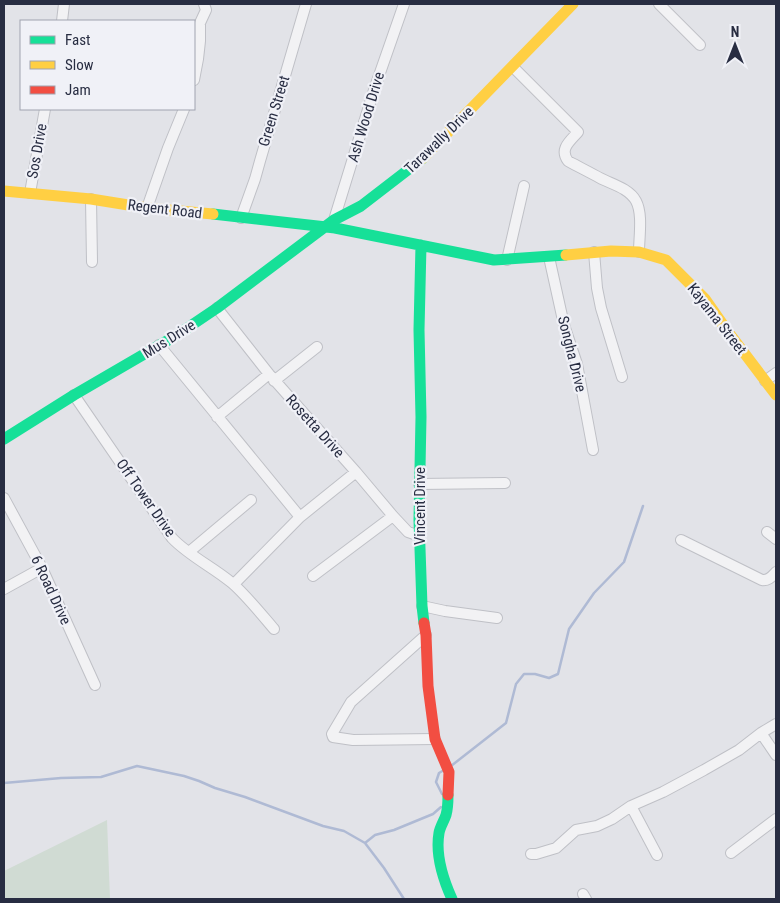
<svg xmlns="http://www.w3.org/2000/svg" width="780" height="903" font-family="'Roboto Condensed',sans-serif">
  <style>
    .green { fill: #d0dbd3 }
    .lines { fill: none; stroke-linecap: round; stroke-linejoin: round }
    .stream { stroke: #afbad4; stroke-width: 2.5 }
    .street-casing { stroke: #bfc0c6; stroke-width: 12 }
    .street { stroke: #f2f2f4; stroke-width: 10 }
    .fast { stroke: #16e098; stroke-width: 11 }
    .slow { stroke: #ffcf43; stroke-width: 11 }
    .jam { stroke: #f24e42; stroke-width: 11 }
    .labels { text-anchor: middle; stroke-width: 4.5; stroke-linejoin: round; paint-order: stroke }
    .street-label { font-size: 15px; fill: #282d42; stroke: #f0f1f7 }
  </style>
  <rect width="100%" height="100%" fill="#e2e3e8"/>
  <!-- green -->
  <path class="green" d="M107,820L110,899H4V871Z"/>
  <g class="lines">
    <!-- stream -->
    <path class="stream" d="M451,766L506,723L516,684L524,674H535L549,678L558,674L569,629L594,593L624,562L643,506
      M4,783L61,778L101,777L137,766L184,776L199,781L215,788L245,797L323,826L344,831L365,843L384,868L404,899
      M442,794L436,782L439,773L444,770
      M365,843L375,835L394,830L433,814L441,807"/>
    <defs>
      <path id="street" d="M659,4L700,45
        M62,21L64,4
        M513,67L578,132C570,141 559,149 568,161C579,167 589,172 600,178C611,184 629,188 636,201C643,214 639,237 639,252
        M194,80L198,59L200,41V23L206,10L204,4
        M30,193L45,109
        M91,199L92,262
        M147,208L168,148L184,109
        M241,218L255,179L260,161L306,4
        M334,220L374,90L404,4
        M594,252L597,288L601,308L622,377
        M549,257L564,325L577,364L593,450
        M507,260L524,186
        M217,308L269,374L356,472L393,516L408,532L420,536
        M159,345L300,517
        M274,381L317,347
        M765,381L776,373
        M74,395L172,538C189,556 213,567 232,583C246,595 262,615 274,629
        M217,417L269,374
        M419,484L505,483
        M4,498L42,568L95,685
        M767,532L776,539
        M681,540L762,580C769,581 772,576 776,572
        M189,552L251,500
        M313,576L393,516
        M234,584L300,517L356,472
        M4,589L42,568
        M422,606L445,611L497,618
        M426,635L351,702L332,734L333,737L353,740L435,739
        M761,733L776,755
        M631,806L657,855
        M731,853L776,819
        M531,854H536L556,848L576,830L597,826L612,819L631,806L663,792L704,770L739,750L761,733L776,724
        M583,894L586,899"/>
    </defs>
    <!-- street casing -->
    <use href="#street" class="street-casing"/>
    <!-- street -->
    <use href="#street" class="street"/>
    <!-- fast -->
    <path class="fast" d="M213,214L335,228L494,260L566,255
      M421,245L419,330L421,417L419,520L422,606L424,623
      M4,439L74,395L177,335L217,308L334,220L361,206L422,159
      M448,795C448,802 448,808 446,815C444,821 440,827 439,833C435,856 443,879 452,899"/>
    <!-- slow -->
    <path class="slow" d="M422,159L573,4
      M4,191L91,199L147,208L213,214
      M566,255L611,251L639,252L666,260L705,299L726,329L776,395"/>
    <!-- jam -->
    <path class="jam" d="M424,623L426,635L428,686L435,739L449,772L448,795"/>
  </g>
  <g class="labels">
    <!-- street labels -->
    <g class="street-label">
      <text transform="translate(274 111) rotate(-73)" y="5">Green Street</text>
      <text transform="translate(366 117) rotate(-73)" y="5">Ash Wood Drive</text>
      <text transform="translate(439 140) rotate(-44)" y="5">Tarawally Drive</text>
      <text transform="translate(37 151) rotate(-80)" y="5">Sos Drive</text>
      <text transform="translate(165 209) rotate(7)" y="5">Regent Road</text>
      <text transform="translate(717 319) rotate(52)" y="5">Kayama Street</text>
      <text transform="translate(169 339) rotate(-32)" y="5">Mus Drive</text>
      <text transform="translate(572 354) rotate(76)" y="5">Songha Drive</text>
      <text transform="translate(315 426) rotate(48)" y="5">Rosetta Drive</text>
      <text transform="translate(146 498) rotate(55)" y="5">Off Tower Drive</text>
      <text transform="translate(420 506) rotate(-90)" y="5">Vincent Drive</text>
      <text transform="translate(51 590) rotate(65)" y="5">6 Road Drive</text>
    </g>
  </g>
  <!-- border -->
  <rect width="780" height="903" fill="none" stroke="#282d42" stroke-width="10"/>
  <!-- legend -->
  <rect x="20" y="20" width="175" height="90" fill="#f0f1f7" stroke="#a0a3af"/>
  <rect x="30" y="36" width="25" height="8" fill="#16e098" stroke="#a0a3af"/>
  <text x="65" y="45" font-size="15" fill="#282d42">Fast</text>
  <rect x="30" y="61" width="25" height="8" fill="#ffcf43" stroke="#a0a3af"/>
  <text x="65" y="70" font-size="15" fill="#282d42">Slow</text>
  <rect x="30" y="86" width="25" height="8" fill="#f24e42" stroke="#a0a3af"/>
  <text x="65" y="95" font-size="15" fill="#282d42">Jam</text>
  <!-- north arrow -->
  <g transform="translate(735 45)" stroke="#f0f1f7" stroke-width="4" paint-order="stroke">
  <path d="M0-4L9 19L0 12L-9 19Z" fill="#282d42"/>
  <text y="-8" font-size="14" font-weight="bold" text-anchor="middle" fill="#282d42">N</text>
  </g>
</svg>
